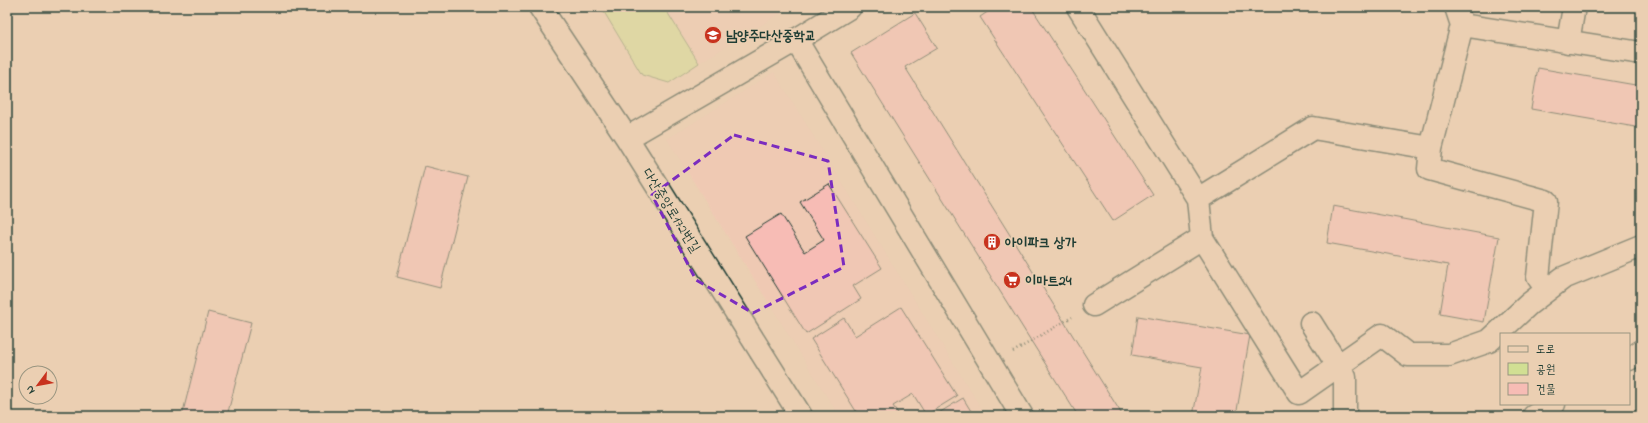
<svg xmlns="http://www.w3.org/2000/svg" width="1648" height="423" font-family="'Indie Flower','Poor Story',sans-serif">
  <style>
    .built { fill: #efc9b3 }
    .green { fill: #d1df93; stroke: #788e64 }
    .building { fill: #f7bcb5; stroke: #1f3d34 }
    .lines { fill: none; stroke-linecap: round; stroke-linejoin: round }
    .minor-casing { stroke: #1f3d34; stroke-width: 25 }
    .path { stroke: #1f3d34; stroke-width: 2.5; stroke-dasharray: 1 3; stroke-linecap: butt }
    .minor { stroke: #ebcfb2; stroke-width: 22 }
    .marked { fill: none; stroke: #7b2cbf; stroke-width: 3; stroke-dasharray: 8 5; stroke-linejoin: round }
    .labels { text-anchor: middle; stroke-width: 3.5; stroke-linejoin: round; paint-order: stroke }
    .poi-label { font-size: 14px; font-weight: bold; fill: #1f3d34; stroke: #ebcfb2; text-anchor: start }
    .street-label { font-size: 14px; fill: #1f3d34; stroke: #ebcfb2 }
  </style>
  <rect width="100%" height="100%" fill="#ebcfb2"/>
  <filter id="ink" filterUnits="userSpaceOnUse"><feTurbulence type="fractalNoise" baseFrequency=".025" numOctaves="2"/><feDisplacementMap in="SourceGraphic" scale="8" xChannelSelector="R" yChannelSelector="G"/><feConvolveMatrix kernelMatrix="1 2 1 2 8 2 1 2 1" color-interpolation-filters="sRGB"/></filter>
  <g filter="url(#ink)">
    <!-- built -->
    <path class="built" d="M664,7H791L699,63Z
      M774,72L986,416H839L667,139Z"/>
    <!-- green -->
    <path class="green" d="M601,7H664L699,63L669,83L642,75Z"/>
    <!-- building -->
    <path class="building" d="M995,7H1031L1153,195L1113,221L980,17Z
      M915,13L937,48L905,67L1123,416H1078L851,53Z
      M1538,68L1641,86V128L1531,109Z
      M425,166L468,177L440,288L397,277Z
      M829,184L882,268L853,286L861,299L806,334L745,236L781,214L805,252L824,240L800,202Z
      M1333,206L1499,237L1484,322L1440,314L1448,265L1327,243Z
      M901,307L957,396L926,415L913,394L893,406L900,416H859L811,339L844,318L855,336Z
      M208,312L251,323L227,416H182Z
      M1138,316L1250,335L1236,416H1193L1202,367L1132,355Z
      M963,398L974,416H934Z"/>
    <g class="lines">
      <defs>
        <path id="minor" d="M540,7L627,138L801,416
          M1078,7L1198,199
          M1456,7L1462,25L1431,148L1429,169L1546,201L1538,277L1547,290
          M1462,25L1641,53
          M796,40L1022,416
          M1568,42L1574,7
          M627,138L796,40L850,7
          M1202,238L1299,393L1382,335L1408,355H1449L1489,341L1529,304L1563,278L1641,246
          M1094,305L1202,238L1198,199L1313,128L1431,148
          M1311,323L1345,377V416
          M1629,359L1641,351
          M1534,416L1554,404"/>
      </defs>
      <!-- minor casing -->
      <use href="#minor" class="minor-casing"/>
      <!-- path -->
      <path class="path" d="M1013,352L1072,317"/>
      <!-- minor -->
      <use href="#minor" class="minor"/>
    </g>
  </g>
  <!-- marked area -->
  <path d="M0 0H1648V423H0ZM734,135L828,161L844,267L753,313L696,280L652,195Z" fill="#ebcfb2" fill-opacity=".55" fill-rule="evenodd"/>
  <path class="marked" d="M734,135L828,161L844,267L753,313L696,280L652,195Z"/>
  <!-- icons -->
  <defs>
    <symbol id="school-disc" viewBox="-11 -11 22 22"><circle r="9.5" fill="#c8321e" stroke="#ebcfb2"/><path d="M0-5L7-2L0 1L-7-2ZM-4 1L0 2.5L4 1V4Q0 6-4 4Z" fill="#fff"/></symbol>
    <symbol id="building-disc" viewBox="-11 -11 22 22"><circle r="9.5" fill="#c8321e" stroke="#ebcfb2"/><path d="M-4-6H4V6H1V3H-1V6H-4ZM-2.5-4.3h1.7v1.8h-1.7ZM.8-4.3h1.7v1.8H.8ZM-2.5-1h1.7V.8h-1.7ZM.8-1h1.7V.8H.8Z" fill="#fff"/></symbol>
    <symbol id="supermarket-disc" viewBox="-11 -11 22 22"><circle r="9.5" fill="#c8321e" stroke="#ebcfb2"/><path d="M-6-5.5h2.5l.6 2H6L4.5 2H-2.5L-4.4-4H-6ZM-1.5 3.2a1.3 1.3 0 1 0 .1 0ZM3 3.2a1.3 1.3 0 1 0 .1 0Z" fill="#fff"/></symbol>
  </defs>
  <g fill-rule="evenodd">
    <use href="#school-disc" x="703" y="25" width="20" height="20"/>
    <use href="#building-disc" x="982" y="232" width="20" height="20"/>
    <use href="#supermarket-disc" x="1002" y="270" width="20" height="20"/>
  </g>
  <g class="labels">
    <!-- poi labels -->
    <g class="poi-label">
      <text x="726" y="40">남양주다산중학교</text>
      <text x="1005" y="247">아이파크 상가</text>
      <text x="1025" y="285">이마트24</text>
    </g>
    <!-- street labels -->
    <g class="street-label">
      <text transform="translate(672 210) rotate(58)" y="5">다산중앙로172번길</text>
    </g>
  </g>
  <!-- margin -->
  <rect width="1648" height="423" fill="none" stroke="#ebcfb2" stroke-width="24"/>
  <rect x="12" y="12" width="1624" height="399" fill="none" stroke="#1f3d34" stroke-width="1.5" filter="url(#ink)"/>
  <!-- legend -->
  <rect x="1500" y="333" width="130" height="72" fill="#ebcfb2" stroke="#999580"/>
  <rect x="1508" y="346" width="20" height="6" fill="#ebcfb2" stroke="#999580"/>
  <text x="1536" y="353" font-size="12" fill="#1f3d34">도로</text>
  <rect x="1508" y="363" width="20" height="12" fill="#d1df93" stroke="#999580"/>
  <text x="1536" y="373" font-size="12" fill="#1f3d34">공원</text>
  <rect x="1508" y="383" width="20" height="12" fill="#f7bcb5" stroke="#999580"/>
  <text x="1536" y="393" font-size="12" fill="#1f3d34">건물</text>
  <!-- north arrow -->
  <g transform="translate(38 385) rotate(238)"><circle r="19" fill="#ebcfb2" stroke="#999580"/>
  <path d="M0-3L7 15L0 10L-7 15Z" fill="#c8321e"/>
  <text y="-6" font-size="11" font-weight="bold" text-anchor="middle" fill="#1f3d34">N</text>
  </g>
</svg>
